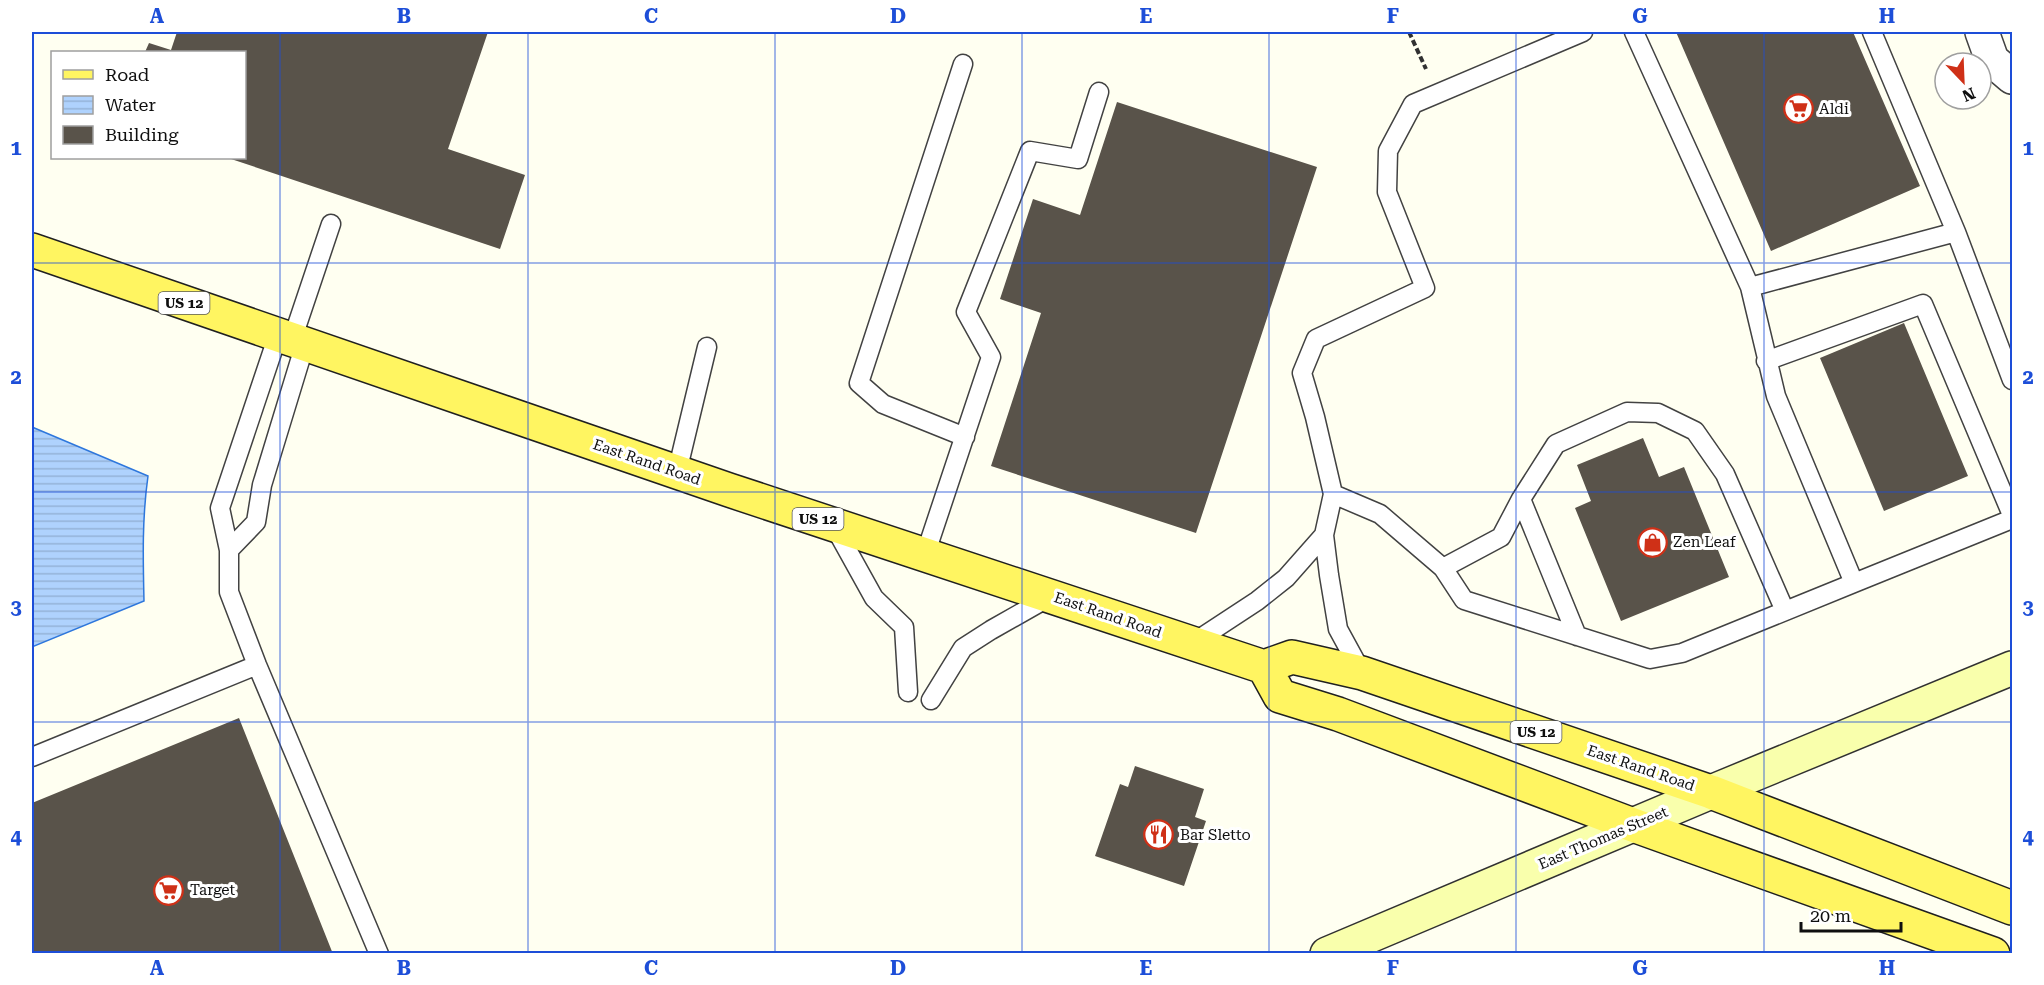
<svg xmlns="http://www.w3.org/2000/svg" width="2044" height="985" font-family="'Roboto Serif',serif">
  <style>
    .water { fill: url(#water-rules); stroke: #2e77dc; stroke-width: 1.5 }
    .building { fill: #59534a }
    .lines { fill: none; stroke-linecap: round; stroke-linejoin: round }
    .lane-casing { stroke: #424242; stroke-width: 21 }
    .street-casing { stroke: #424242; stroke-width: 36 }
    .secondary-casing { stroke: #313131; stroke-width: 36 }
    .primary-casing { stroke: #202020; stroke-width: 36 }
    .path { stroke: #313131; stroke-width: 4; stroke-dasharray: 6 3; stroke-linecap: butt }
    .lane { stroke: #fff; stroke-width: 18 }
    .street { stroke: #fff; stroke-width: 33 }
    .secondary { stroke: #f9ffac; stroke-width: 33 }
    .primary { stroke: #fff561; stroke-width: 33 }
    .grid { fill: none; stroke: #1d4ed8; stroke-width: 1.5; stroke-opacity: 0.55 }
    .labels { text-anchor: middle; stroke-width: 6; stroke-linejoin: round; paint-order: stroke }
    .shield { fill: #fff; stroke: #575757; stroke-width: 1.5 }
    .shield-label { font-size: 14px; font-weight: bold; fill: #0f0f0f }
    .poi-label { font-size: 15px; fill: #0f0f0f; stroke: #fff; text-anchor: start }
    .street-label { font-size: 15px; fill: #0f0f0f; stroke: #fff }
    .neatline { fill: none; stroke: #1d4ed8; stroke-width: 2 }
    .grid-label { font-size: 20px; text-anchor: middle; font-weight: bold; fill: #1d4ed8 }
  </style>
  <defs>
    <pattern id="water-rules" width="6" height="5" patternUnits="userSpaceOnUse" patternTransform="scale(1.5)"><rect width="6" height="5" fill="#afd2fd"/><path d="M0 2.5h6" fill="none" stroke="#95b3d8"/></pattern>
  </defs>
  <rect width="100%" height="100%" fill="#fffff1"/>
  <!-- water -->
  <path class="water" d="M32,427L148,476C142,518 143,559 144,601L32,647Z"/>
  <!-- building -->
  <path class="building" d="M177,32H488L448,149L525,175L500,249L228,158H244V52H145L149,43L171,50Z
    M1676,32H1853L1920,186L1771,251Z
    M1117,102L1317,167L1196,533L991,466L1041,313L1000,299L1033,199L1080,215Z
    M1904,323L1968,476L1884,511L1820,358Z
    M1643,438L1659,477L1684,467L1729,577L1621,621L1575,508L1591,501L1577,465Z
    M239,718L333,954H32V803Z
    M1135,766L1204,789L1195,817L1206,821L1184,886L1095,856L1120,784L1128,787Z"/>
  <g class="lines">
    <defs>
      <path id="lane" d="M1583,32L1413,104L1388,151L1387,192L1425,288L1316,339L1302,373L1315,417L1333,494L1380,514L1443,568L1464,600L1650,659L1682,653L1854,583
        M1634,32L1750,287L1776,396L1854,583L2012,519
        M1872,32L1956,232L2012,380
        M963,64L859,383L883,404L965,437
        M1750,287L1956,232
        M278,335L220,508L229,550V592L257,665L379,954
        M292,340L331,224
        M1766,361L1923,304L2012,515
        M677,472L707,347
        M1333,494L1324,535L1329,575L1338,629L1362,673
        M1521,499L1577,636
        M834,526L874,598L904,627L908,692
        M229,550L256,522L262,485L305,344
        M925,555L991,357L966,312L1030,151L1078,159L1099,92
        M1443,568L1501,537L1521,499L1556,444L1627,412L1658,413L1695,431L1725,474L1785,611
        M1193,643L1257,601L1286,578L1324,535
        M931,700L963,648L991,630L1051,596
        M32,757L257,665"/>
      <path id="street" d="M1982,32L1992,60L2012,77"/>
      <path id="secondary" d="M1327,954L1711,792L2012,668"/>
      <path id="primary" d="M32,250L729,490L1264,667L1292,657L1362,673L1711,792L2012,908
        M1264,667L1280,696L1338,714L1633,825L1993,954"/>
    </defs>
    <!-- lane casing -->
    <use href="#lane" class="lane-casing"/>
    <!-- street casing -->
    <use href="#street" class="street-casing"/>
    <!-- secondary casing -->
    <use href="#secondary" class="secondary-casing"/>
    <!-- primary casing -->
    <use href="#primary" class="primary-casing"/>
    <!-- path -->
    <path class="path" d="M1409,32L1426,69"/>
    <!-- lane -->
    <use href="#lane" class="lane"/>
    <!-- street -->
    <use href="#street" class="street"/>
    <!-- secondary -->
    <use href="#secondary" class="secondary"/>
    <!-- primary -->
    <use href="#primary" class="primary"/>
  </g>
  <!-- grid -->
  <path class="grid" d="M280,32V954M528,32V954M775,32V954M1022,32V954M1269,32V954M1516,32V954M1764,32V954M32,263H2012M32,492H2012M32,722H2012"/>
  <!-- icons -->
  <defs>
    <symbol id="supermarket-ring" viewBox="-11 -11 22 22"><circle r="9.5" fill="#fff" stroke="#cf3017" stroke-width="1.5"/><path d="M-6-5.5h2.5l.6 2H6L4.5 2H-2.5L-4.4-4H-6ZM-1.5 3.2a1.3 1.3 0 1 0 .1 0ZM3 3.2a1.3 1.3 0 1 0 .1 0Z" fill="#cf3017"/></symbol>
    <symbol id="shop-ring" viewBox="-11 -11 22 22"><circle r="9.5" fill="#fff" stroke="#cf3017" stroke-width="1.5"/><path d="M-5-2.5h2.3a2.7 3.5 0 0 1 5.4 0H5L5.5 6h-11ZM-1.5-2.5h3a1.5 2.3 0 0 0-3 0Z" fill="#cf3017"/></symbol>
    <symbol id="restaurant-ring" viewBox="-11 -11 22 22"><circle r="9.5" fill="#fff" stroke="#cf3017" stroke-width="1.5"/><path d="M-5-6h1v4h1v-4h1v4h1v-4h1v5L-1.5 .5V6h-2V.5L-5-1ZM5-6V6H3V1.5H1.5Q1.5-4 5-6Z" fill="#cf3017"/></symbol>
  </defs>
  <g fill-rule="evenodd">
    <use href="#supermarket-ring" x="1782" y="92" width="33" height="33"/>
    <use href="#shop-ring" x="1636" y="526" width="33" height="33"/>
    <use href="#restaurant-ring" x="1142" y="818" width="33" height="33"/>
    <use href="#supermarket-ring" x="152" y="874" width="33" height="33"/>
  </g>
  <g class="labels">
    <!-- shield labels -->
    <g class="shield">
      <rect x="158.5" y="292" width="51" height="22" rx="4.5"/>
      <rect x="792.5" y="508" width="51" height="22" rx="4.5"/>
      <rect x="1510.5" y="721" width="51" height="22" rx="4.5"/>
    </g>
    <g class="shield-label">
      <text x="184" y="308">US 12</text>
      <text x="818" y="524">US 12</text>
      <text x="1536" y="737">US 12</text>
    </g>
    <!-- poi labels -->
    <g class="poi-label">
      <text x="1819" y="114">Aldi</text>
      <text x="1673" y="547">Zen Leaf</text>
      <text x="1180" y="840">Bar Sletto</text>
      <text x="190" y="895">Target</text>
    </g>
    <!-- street labels -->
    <g class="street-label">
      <text transform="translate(647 462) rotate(19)" y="5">East Rand Road</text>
      <text transform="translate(1108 615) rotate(19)" y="5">East Rand Road</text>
      <text transform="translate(1641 768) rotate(19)" y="5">East Rand Road</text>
      <text transform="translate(1603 838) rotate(-23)" y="5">East Thomas Street</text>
    </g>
  </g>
  <!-- border -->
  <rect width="2044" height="985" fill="none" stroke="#ffffff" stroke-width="66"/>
  <!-- legend -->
  <rect x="51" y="51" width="195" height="108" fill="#ffffff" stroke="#9f9f9f" stroke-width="1.5"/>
  <rect x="63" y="70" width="30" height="9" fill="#fff561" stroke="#9f9f9f" stroke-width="1.5"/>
  <text x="105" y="81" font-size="18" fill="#0f0f0f">Road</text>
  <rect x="63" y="96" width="30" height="18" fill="url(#water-rules)" stroke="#9f9f9f" stroke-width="1.5"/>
  <text x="105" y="111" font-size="18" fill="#0f0f0f">Water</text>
  <rect x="63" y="126" width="30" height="18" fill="#59534a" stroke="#9f9f9f" stroke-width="1.5"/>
  <text x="105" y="141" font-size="18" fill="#0f0f0f">Building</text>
  <!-- north arrow -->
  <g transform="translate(1963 81) rotate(157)"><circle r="28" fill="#ffffff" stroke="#9f9f9f" stroke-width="1.5"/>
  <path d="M0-4.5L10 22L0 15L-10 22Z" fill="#cf3017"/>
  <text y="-9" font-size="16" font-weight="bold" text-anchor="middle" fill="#0f0f0f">N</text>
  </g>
  <!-- scale -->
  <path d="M1801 922v9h100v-9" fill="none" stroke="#0f0f0f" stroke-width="3"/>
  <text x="1810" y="922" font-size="18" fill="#0f0f0f" stroke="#ffffff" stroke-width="4.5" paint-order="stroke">20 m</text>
  <rect x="33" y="33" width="1978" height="919" class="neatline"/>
  <g class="grid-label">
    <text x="157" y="23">A</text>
    <text x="404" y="23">B</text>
    <text x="651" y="23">C</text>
    <text x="898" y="23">D</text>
    <text x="1146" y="23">E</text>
    <text x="1393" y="23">F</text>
    <text x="1640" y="23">G</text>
    <text x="1887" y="23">H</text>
    <text x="16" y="155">1</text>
    <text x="2028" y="155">1</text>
    <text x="16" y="384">2</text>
    <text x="2028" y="384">2</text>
    <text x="16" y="614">3</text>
    <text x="2028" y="614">3</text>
    <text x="16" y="844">4</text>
    <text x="2028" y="844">4</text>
    <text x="157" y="975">A</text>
    <text x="404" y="975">B</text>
    <text x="651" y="975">C</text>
    <text x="898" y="975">D</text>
    <text x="1146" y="975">E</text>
    <text x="1393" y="975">F</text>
    <text x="1640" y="975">G</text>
    <text x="1887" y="975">H</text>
  </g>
</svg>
